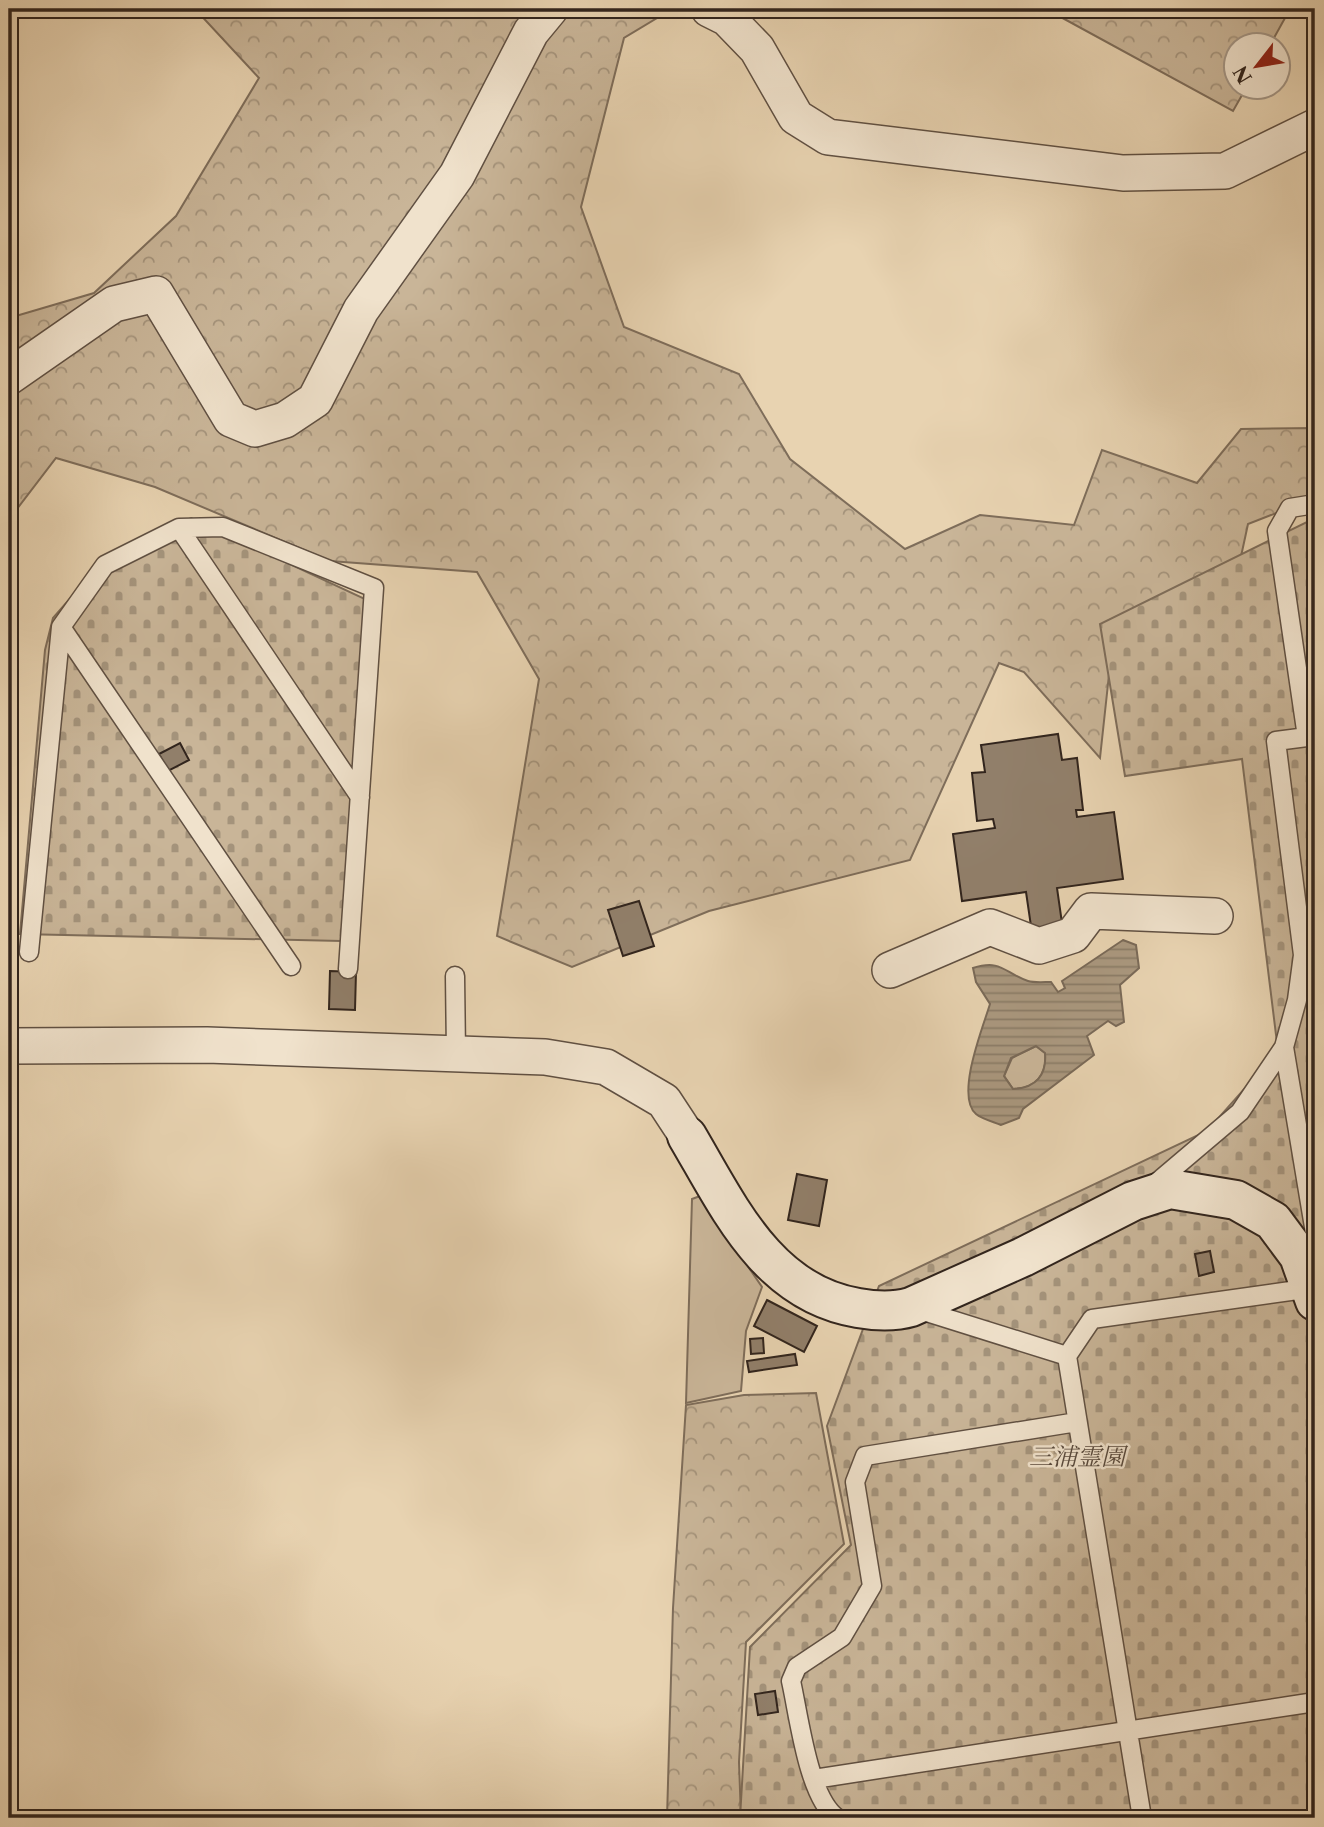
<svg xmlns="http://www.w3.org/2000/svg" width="1324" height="1827" font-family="'Libre Caslon Text','Noto Serif JP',serif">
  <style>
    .grass { fill: #c9b598; stroke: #7e6d5a; stroke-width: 2 }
    .forest { fill: url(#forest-crowns); stroke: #7e6d5a; stroke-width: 2 }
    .cemetery { fill: url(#cemetery-stones); stroke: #7e6d5a; stroke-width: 2 }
    .water { fill: url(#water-rules); stroke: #7a6a58; stroke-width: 2; fill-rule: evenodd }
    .building { fill: #917f6a; stroke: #32251d; stroke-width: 2 }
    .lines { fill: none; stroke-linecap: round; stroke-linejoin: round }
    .lane-casing { stroke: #605042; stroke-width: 21 }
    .street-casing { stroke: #605042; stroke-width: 38 }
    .secondary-casing { stroke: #32251d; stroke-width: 42 }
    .lane { stroke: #f0e2cc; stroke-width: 18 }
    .street { stroke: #f0e2cc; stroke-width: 35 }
    .secondary { stroke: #f0e2cc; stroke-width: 38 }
    .labels { text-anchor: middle; stroke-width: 5; stroke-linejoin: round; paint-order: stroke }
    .park-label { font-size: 24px; font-style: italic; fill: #58493c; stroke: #f0e2cc }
  </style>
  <defs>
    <pattern id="forest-crowns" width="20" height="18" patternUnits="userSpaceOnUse" patternTransform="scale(1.75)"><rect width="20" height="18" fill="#c9b598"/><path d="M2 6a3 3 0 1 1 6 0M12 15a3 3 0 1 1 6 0" fill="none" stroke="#a4937b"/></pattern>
    <pattern id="cemetery-stones" width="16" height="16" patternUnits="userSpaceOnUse" patternTransform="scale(1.75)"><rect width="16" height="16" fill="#c9b598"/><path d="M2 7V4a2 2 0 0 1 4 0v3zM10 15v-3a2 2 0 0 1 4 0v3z" fill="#a4937b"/></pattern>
    <pattern id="water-rules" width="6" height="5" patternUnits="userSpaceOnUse" patternTransform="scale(1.75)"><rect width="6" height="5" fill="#aa987f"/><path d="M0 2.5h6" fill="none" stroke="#8b7c67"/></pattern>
  </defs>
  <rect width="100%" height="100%" fill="#e8d3b1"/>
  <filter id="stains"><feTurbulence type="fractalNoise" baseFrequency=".00286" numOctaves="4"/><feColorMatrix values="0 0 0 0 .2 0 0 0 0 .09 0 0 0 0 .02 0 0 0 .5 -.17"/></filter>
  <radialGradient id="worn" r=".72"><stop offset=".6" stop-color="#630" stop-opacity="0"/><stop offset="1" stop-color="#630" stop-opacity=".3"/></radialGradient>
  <!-- grass -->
  <path class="grass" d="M1036,1046L1045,1053C1047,1075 1036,1088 1013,1089L1004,1076L1012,1058Z
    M700,1196L762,1287L746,1331L741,1391L686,1403L692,1199Z"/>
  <!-- forest -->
  <path class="forest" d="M195,9H672L624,38L581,207L624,327L739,374L790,459L905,549L980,515L1074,525L1102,450L1197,483L1241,429L1315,428V498L1248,524L1229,612L1112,647L1100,758L1024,672L999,663L910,860L709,911L572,967L497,936L539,679L477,572L330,561L155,487L56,458L17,509L9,549V318L94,293L176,216L259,78Z
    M1046,9H1290L1270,45L1236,46V88H1246L1233,111Z
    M816,1393L844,1544L746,1642L739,1762L741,1818H667L673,1608L686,1405L744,1395Z"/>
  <!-- cemetery -->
  <path class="cemetery" d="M191,518L365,599L341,941L20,934L45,650L53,618L108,555Z
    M1315,518V1818H740L750,1647L851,1545L827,1426L879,1286L1207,1131L1278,1051L1242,759L1125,776L1100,624Z"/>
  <!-- water -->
  <path class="water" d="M1123,940L1136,945L1139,968L1120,985L1124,1022L1116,1026L1108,1021L1087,1036L1094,1055L1023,1109L1019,1118L1001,1125C994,1122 982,1119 976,1114C955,1096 983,1027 990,1004L976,982L973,968C1002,959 1004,973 1028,981C1034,983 1044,982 1051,982L1058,992L1065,988L1062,981ZM1036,1046L1045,1053C1047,1075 1036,1088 1013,1089L1004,1076L1011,1058Z"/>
  <!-- building -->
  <path class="building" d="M1058,734L1062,760L1077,758L1083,810H1076L1077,817L1114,812L1123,879L1057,888L1063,930L1032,933L1026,892L962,901L953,834L995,828L993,819L977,821L972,773L985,772L981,745Z
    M180,743L189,760L168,771L159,754Z
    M639,901L654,946L623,956L608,910Z
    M330,971L356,972L355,1010L329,1009Z
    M797,1174L827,1180L819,1226L788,1220Z
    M1210,1251L1214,1272L1199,1276L1195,1254Z
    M767,1300L817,1326L804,1352L754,1326Z
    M763,1338L764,1353L751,1354L750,1339Z
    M795,1354L797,1365L749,1372L747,1361Z
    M775,1691L778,1712L758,1715L755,1694Z"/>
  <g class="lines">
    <defs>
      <path id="lane" d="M179,528L360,797
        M61,627L291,966
        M29,952L61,627L105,565L179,528L223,527L374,588L348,969
        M455,976L456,1053
        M1284,1047L1315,1233
        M1155,1184L1240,1112L1284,1047L1297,1000L1303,955L1276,741L1307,737L1277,531L1290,508L1315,504
        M917,1309L1067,1356
        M814,1779L1315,1702
        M837,1818C808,1797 799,1716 791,1681L797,1667L842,1637L872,1586L855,1482L865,1456L1077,1422
        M1142,1818L1067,1356L1092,1319L1312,1288"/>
      <path id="street" d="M709,9L727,18L757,49L796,117L828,137L1123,173L1225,171L1315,127
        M9,377L114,304L156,294L231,419L255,429L285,420L315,400L361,310L457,175L531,32L550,9
        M890,970L990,927L1039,946L1073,935L1091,911L1215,916
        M9,1046L207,1045L545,1057L606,1067L664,1101L687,1136"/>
      <path id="secondary" d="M687,1136C729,1207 767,1293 858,1308C875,1311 894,1312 911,1307L1023,1257L1133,1201L1170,1189L1236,1200L1273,1221L1299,1256L1315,1301"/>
    </defs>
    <!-- lane casing -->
    <use href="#lane" class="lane-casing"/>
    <!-- street casing -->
    <use href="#street" class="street-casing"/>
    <!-- secondary casing -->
    <use href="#secondary" class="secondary-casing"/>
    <!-- lane -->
    <use href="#lane" class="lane"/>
    <!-- street -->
    <use href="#street" class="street"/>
    <!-- secondary -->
    <use href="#secondary" class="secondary"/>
  </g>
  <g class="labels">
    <!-- park labels -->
    <g class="park-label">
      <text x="1077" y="1465">三浦霊園</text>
    </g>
  </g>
  <!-- margin -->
  <rect width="1324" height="1827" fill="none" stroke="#e8d3b1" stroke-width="35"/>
  <rect x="10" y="10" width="1303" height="1806" fill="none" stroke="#32251d" stroke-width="3.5"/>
  <rect x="18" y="18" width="1289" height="1792" fill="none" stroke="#32251d" stroke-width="2"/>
  <!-- north arrow -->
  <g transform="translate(1257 66) rotate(239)"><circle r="33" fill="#f0e2cc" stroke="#a49686" stroke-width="2"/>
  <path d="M0-5L12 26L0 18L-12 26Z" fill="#8f2418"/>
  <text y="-10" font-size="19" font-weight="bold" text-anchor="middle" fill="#32251d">N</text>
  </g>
  <rect width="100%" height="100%" filter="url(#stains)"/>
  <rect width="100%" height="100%" fill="url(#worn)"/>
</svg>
